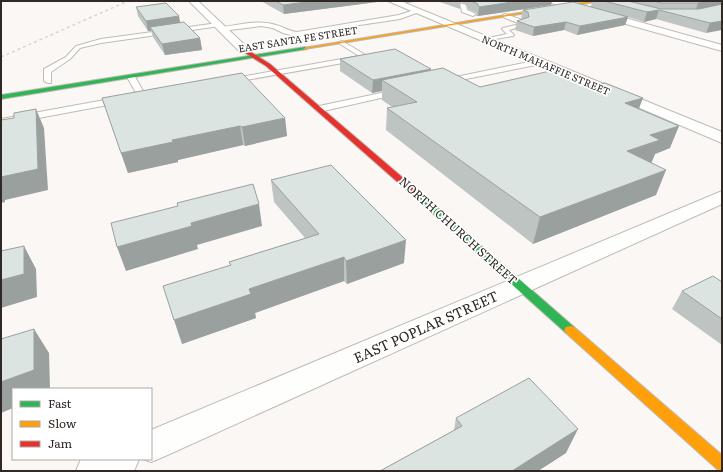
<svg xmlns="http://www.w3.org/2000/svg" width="723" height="472" font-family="Literata,serif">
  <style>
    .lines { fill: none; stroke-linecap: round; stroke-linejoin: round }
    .lane-casing { stroke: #c0bbb8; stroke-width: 2 }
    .street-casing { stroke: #c0bbb8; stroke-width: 2 }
    .fast-casing { stroke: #c0bbb8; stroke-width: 2 }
    .slow-casing { stroke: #c0bbb8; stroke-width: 2 }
    .jam-casing { stroke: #c0bbb8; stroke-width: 2 }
    .lane { fill: #fefefd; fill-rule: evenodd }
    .street { fill: #fefefd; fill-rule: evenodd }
    .fast { fill: #30b455; fill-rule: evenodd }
    .slow { fill: #ff9f0a; fill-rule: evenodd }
    .jam { fill: #e5322d; fill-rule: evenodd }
    .rail { stroke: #d6d4d4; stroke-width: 1.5; stroke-dasharray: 3 3; stroke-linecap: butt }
    .wall { fill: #bdc4c2 }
    .shaded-wall { fill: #9aa09e }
    .building { fill: #dce4e1; stroke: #9aa09e }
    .labels { text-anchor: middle; stroke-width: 3.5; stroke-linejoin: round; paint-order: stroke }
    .far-street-label { font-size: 10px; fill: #2f2824; stroke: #fff }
    .street-label { font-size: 12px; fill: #2f2824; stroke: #fff }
    .near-street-label { font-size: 14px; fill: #2f2824; stroke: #fff }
  </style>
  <rect width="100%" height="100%" fill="#fbf7f4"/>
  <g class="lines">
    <defs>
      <path id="lane" d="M396,1H414L394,4L393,3Z
        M446,1H454L466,5L467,10L476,14L473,16L462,12L461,7Z
        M417,9L420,11L419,12L400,19L353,26L356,28L353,30L346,27L303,35L310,40L307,42L295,36L283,33L273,28L261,26L222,31L219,29L222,27C239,25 259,19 276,25C284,27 288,31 297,32L399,15Z
        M505,14L525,21L526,25L509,30L514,35L513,36L484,41V39L507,34L502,29L503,28L520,24L503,17V15Z
        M218,23L220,24V26L101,43L80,48L70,59L51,72V83H48L44,81V69L66,57L76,46L101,39Z
        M342,41L369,57L366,59L229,83L225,81L229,79L359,56L340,44V42Z
        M538,60L542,62L541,64L446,83L442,81L446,79Z
        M128,75H134L146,96L145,98H139L127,77Z
        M400,89H403V93L319,112L315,109L319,106Z
        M121,97L125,100L124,102L1,125V119Z"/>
      <path id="street" d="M189,1H198L248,48L250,50L248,52H240Z
        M388,1H400L722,132V143Z
        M550,1H564L722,45V51L551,3Z
        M722,191V204L163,457L151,462L143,459H151V430Z
        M81,459H139L134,471H76Z"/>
      <path id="fast" d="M305,47L307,49L1,99V95Z
        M410,189H416L574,327L576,330L574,333L570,334L566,333L410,193L409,191Z"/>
      <path id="slow" d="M592,1H601L305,49L303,48Z
        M570,326L574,327L722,455V471L717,469L566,333L564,330L566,327Z"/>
      <path id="jam" d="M242,49H246L270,64L416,189L417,191L416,193H410L266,66L242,51Z"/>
    </defs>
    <!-- lane casing -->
    <use href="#lane" class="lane-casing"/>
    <!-- street casing -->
    <use href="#street" class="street-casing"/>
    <!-- fast casing -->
    <use href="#fast" class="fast-casing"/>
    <!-- slow casing -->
    <use href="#slow" class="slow-casing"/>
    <!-- jam casing -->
    <use href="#jam" class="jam-casing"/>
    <!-- lane -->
    <use href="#lane" class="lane"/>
    <!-- street -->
    <use href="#street" class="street"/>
    <!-- fast -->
    <use href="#fast" class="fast"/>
    <!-- slow -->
    <use href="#slow" class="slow"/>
    <!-- jam -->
    <use href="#jam" class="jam"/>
    <!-- rail -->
    <path class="rail" d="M1,57L128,1"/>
  </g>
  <!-- wall -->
  <path class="wall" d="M261,1H385L284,14Z
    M437,1H552L551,5L478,16H476L477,13L468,9L466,4L461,2L460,9Z
    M592,1H722L706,33L656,19L644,22L628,17L625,25L577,35L564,30L533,36L515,30L517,21L523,19L521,18L523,10L591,7Z
    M136,7L180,23L200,38L202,50L165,55L153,37L151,31H148L138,16Z
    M340,59L431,70L480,87L639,109L670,148L655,154L651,163L656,195L533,244L386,130L387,108L392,107L382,100V91L372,93L340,71Z
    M102,98L285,118L287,136L245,146L243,145L178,160V162L128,173Z
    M271,180L404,263L347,284L344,281L255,313L256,318L182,344L230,265L229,262L305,238L274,202Z
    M722,282V345L672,309L682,291Z
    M456,418L566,453L538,471H380L454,430Z"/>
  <!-- shaded-wall -->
  <path class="shaded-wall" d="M314,1H385L284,14L283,5Z
    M519,1H552L551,5L478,16L479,7Z
    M706,1H722V5L695,12L698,3Z
    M659,10L656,19L644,22L647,12Z
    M179,16L181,27H150L151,31H148L146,21Z
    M628,17L625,25L577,35L580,26Z
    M722,21V30L706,33L710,23Z
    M566,22L564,30L533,36L534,27Z
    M200,38L202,50L165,55L162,44Z
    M431,69L430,81L382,80V91L372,93L373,80Z
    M643,98L635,119L625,103Z
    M36,109L44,128L48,190L5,200V202L1,203V177Z
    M285,118L287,136L245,146L242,127Z
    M240,126L243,145L178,160V162L128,173L121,153L172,140Z
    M679,126L670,148L655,154L651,164L627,151L650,135Z
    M666,170L656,195L533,244L540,217Z
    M259,204L262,226L197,245L198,249L126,271L117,247L191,223Z
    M406,240L404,263L347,284L346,261Z
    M24,246L36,269L37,297L1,308V280Z
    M344,257V281L255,313L256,318L182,344L174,320L249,289Z
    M34,329L49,353L50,389H13V408L1,413V382Z
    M578,429L566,453L538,471H512Z"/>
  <!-- building -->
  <path class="building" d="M276,1H314L283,5Z
    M471,1H519L479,7L478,6V4Z
    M604,1H628L661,9H699L722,4V21L710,23L659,10L647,12Z
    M654,1H706L698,3H661Z
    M573,2L628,17L580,26L566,22L534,27L517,21L529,17L528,12L523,10Z
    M166,3L179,16L146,21L136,7Z
    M184,22L200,38L162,44L150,27Z
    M395,49L431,69L373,80L340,59Z
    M443,68L480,87L550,71L587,87L605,83L643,98L625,103L679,126L650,135L660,140L627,151L666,170L540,217L387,108L417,102L382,80Z
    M242,73L285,118L242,127L240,126L172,140L173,142L121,153L102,98Z
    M36,109L38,169L1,177V120L14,118V113Z
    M331,165L406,240L346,261L344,257L249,289L251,294L174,320L163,286L231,265L229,262L319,234L271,180Z
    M253,184L259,204L191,223L192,226L117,247L111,223L178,206L177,203Z
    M24,246V274L1,280V251Z
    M713,276L722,282V319L682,291Z
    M34,329V370L1,382V339Z
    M529,378L578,429L512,471H380L462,426L456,418Z"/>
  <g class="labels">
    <!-- far-street labels -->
    <g class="far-street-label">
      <text transform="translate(298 39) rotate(-9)" y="4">EAST SANTA FE STREET</text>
      <text transform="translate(546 65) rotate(23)" y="4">NORTH MAHAFFIE STREET</text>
    </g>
    <!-- street labels -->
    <g class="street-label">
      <text transform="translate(458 231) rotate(42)" y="4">NORTH CHURCH STREET</text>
    </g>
    <!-- near-street labels -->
    <g class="near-street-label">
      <text transform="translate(426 327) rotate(-24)" y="5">EAST POPLAR STREET</text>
    </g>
  </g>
  <!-- border -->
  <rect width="723" height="472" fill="none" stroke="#2f2824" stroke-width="4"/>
  <!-- legend -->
  <rect x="12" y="388" width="140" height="72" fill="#ffffff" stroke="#aca9a7"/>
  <rect x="20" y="401" width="20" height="6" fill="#30b455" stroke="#aca9a7"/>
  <text x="48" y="408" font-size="12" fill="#2f2824">Fast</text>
  <rect x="20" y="421" width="20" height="6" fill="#ff9f0a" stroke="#aca9a7"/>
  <text x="48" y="428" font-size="12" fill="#2f2824">Slow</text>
  <rect x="20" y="441" width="20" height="6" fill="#e5322d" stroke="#aca9a7"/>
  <text x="48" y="448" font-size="12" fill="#2f2824">Jam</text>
</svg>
